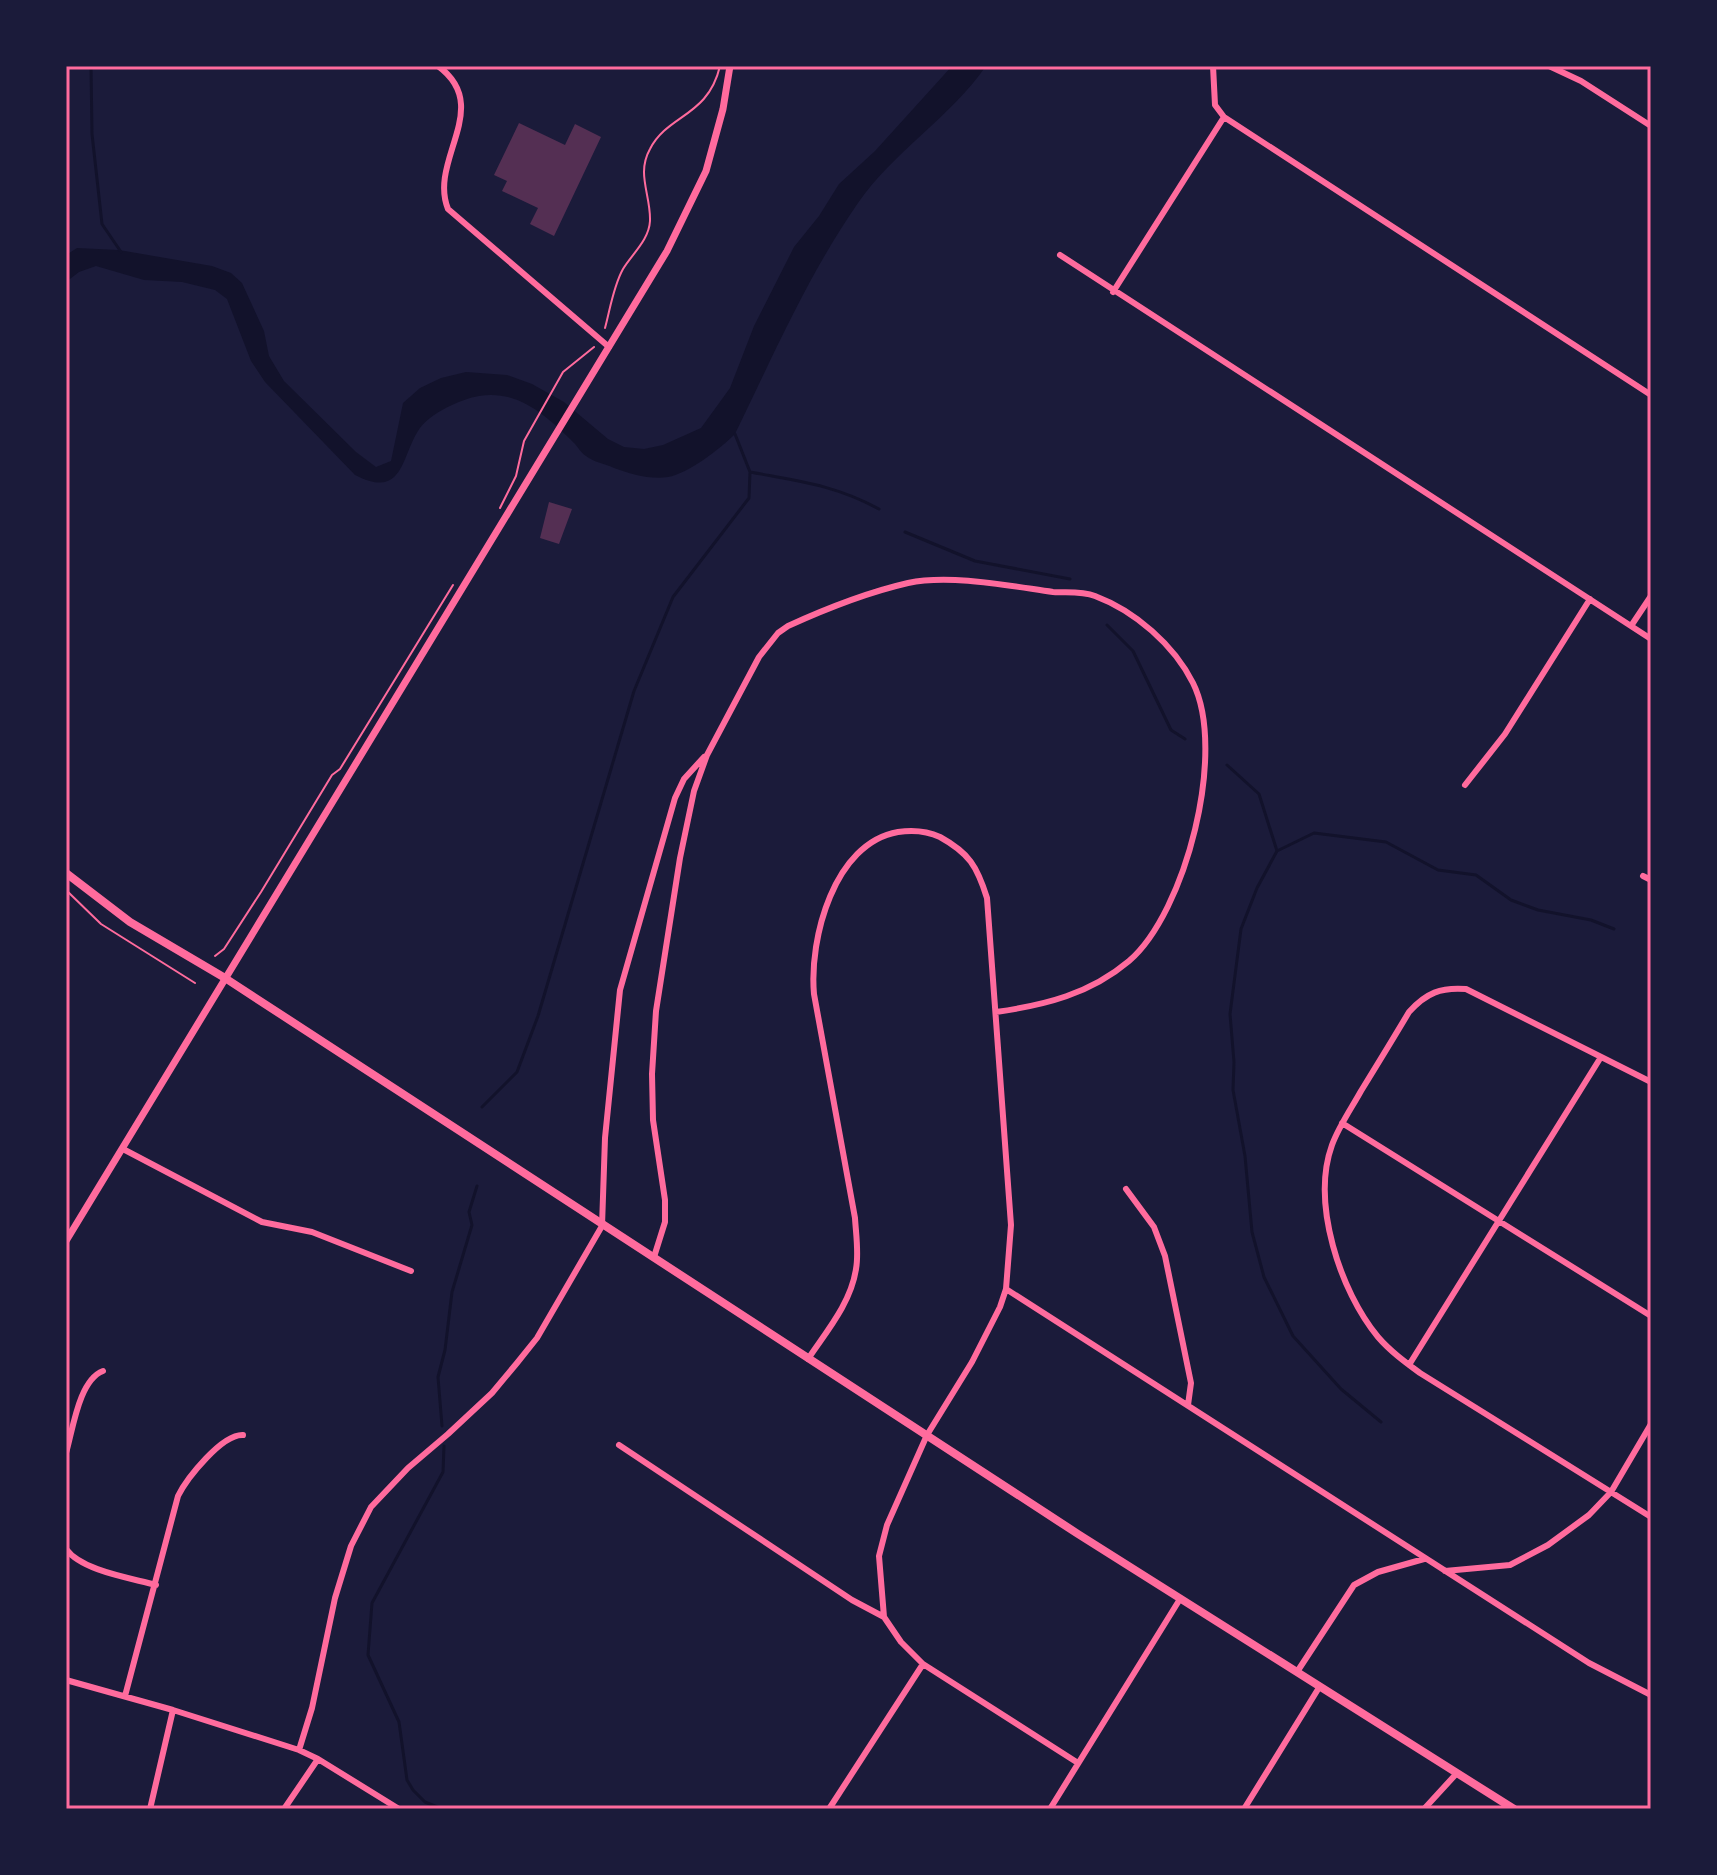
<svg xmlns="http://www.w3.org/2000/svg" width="1717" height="1875" font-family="'Asap Condensed',sans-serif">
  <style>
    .water { fill: #12122b }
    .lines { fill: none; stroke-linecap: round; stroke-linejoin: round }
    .stream { stroke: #12122b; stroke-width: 3 }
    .building { fill: #542f53 }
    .path { stroke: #ff6b9d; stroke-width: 2 }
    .minor { stroke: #ff6b9d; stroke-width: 6 }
    .tertiary { stroke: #ff6b9d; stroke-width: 7 }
    .secondary { stroke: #ff6b9d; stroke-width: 8 }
    .neatline { fill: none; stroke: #ff6b9d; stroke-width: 3 }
  </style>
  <rect width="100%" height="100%" fill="#1b1b3a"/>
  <!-- water -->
  <path class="water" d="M952,66H986C950,118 894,151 858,203C808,275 773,356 735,434C721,448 688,474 668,477C651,480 630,474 614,468C606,464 593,462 586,456C581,453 578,447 574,443C548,417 518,389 479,396C461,399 431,413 420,428C401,454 405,501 355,475L265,382L251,361L227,299L215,290L182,282L144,280L96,266L79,272L66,282V255L77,248L119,250L212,266L231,273L242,283L247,294L264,331L269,356L284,381L356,452L376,467L391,461L403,403L420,388L441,378L466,372L507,375L532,384L564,402L608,439L624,447L644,449L663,445L701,428L730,388L754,326L794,247L819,216L839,184L875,151Z"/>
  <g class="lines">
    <!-- stream -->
    <path class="stream" d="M91,66L92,134L102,224L121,252
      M750,472C798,481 835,485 879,509
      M905,532L975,561L1070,579
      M1107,625L1133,651L1171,730L1185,739
      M1227,765L1259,794L1277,851L1257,888L1241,929L1230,1014L1234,1062L1233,1090L1245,1156L1252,1232L1264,1277L1293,1336L1341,1389L1381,1422
      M1277,851L1314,833L1386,842L1438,870L1476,875L1511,900L1538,910L1591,920L1614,929
      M482,1107L517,1072L538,1016L634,691L673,597L749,498L750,472L735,434
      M442,1426L438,1377L445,1350L452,1292L472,1225L469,1212L477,1186
      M442,1809L425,1802L413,1790L407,1780L399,1722L368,1655L372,1603L443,1472L444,1446"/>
  </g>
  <!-- building -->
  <path class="building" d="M519,123L565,145L575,124L601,137L554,236L530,224L538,208L502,191L507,181L494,175Z
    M549,502L572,509L559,544L540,538Z"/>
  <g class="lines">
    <!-- path -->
    <path class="path" d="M605,328C610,310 613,287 623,269C632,254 649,240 650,221C651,195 636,174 650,149C668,114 708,117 720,66
      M500,508L516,476L524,441L563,372L594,347
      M66,890L101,924L195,983
      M215,956L224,949L261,892L332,775L340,769L453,585"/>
    <!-- minor -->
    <path class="minor" d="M438,66C494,107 428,160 448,209L609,347
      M1213,66L1215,105L1224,117L1651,395
      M1549,66L1581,81L1651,126
      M1060,255L1651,639
      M1113,292L1224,117
      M1631,626L1651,596
      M1465,785L1505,734L1590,599
      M1643,876L1651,880
      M1651,1082L1466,989C1441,987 1426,993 1409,1012C1393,1039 1377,1065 1361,1091C1351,1109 1339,1126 1332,1145C1311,1203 1340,1291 1378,1337C1390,1351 1405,1362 1420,1373L1651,1517
      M1342,1123L1651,1316
      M123,1149L262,1222L312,1232L411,1271
      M1126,1189L1154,1227L1165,1256L1191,1383L1188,1405
      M654,1257L665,1222V1200L653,1120L652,1074L656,1011L680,858L694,791L707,755L759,657L778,633L788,626C823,610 869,592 908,583C950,574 1010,586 1053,592C1066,593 1082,591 1095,596C1135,611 1174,645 1193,683C1227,751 1186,912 1129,961C1090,994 1045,1005 996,1012
      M1006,1289L1589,1663L1651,1695
      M808,1359C826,1332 851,1303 856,1269C859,1253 856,1235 855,1218L814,994C809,939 834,843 898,832C911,830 927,831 940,837C969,853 977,866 987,898L1011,1225L1006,1289L1000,1307L972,1362L927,1435L887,1525L879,1556L884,1617L901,1642L923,1664L1078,1763
      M1409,1365L1601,1057
      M619,1445L852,1600L884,1617
      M66,1453C73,1429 79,1380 103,1371
      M66,1549C82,1571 131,1578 156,1585
      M1445,1571L1510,1565L1548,1545L1589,1515L1611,1492L1651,1424
      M1297,1672L1354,1585L1378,1572L1424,1559
      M66,1680L173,1710L299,1750L318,1759L399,1809
      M125,1696L178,1496C187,1478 222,1434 243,1435
      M299,1750L312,1708L335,1598L351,1546L371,1507L408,1468L448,1434L492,1393L517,1363L537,1338L602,1226L605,1138L620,990L675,798L684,779L704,757
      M150,1809L173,1710
      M284,1809L318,1759
      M829,1809L923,1664
      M1050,1809L1180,1599
      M1244,1809L1320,1686
      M1424,1809L1457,1773"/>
    <!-- tertiary -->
    <path class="tertiary" d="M66,1241L667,251L706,171L723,109L730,66"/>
    <!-- secondary -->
    <path class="secondary" d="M66,873L130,922L225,978L1078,1534L1514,1809"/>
  </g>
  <!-- border -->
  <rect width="1717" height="1875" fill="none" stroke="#1b1b3a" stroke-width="136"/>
  <rect x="68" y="68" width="1581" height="1739" class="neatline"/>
</svg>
